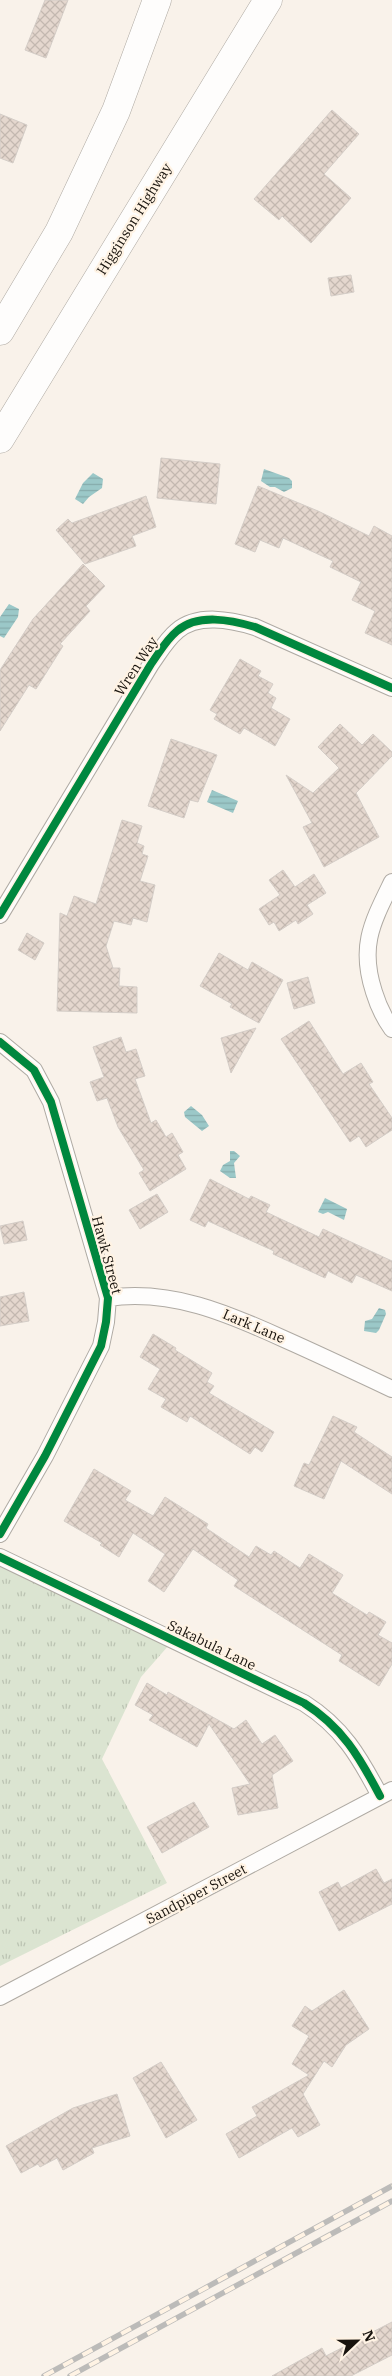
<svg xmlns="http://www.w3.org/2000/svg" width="392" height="2376" font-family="'IBM Plex Serif',serif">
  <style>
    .grass { fill: url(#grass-tufts) }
    .water { fill: url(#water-rules) }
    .building { fill: url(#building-cross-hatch); stroke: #d4cdc7 }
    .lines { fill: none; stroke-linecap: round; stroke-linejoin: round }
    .minor-casing { stroke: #afaaa3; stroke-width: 18 }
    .trunk-casing { stroke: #afaaa3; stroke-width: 29 }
    .minor { stroke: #fefdfc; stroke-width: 16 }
    .trunk { stroke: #fefdfc; stroke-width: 28 }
    .rail-casing { stroke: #bcbbb9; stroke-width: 5.5 }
    .rail { stroke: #fff3e4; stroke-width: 4; stroke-dasharray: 11; stroke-linecap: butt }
    .cycleway-casing { stroke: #fff3e4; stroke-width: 11 }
    .cycleway { stroke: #00873e; stroke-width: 8 }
    .labels { text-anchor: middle; stroke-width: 4.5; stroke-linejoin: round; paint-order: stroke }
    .street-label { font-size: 14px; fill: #18130d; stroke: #fff3e4 }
  </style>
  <defs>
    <pattern id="grass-tufts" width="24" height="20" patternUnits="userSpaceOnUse" patternTransform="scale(1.25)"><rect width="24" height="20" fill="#dbe4d1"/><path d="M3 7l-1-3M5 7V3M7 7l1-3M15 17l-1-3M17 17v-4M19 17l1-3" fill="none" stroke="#bbc3b2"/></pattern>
    <pattern id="water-rules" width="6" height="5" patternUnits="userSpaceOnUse" patternTransform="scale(1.25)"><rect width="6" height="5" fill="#9bc8c8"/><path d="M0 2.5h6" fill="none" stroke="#85abab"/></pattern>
    <pattern id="building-cross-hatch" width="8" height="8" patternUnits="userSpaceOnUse" patternTransform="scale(1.25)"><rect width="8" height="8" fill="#e4d7ce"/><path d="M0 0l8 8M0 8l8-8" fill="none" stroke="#c3b8b0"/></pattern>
  </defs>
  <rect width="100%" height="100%" fill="#f9f2ea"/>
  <!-- grass -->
  <path class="grass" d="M0,1561L169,1645L141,1677L102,1759L167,1883L0,1966Z"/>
  <!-- water -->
  <path class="water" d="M264,469L289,478L292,481V488L284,492L275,487H270L261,481Z
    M93,473L103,479L102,488L89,497L83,504L75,499L83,483Z
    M9,604L19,609L18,617L4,638L0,636V617Z
    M212,790L238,801L233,813L207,802Z
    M191,1106L202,1115L209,1126L202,1131L185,1117L184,1112Z
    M230,1151H234L240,1156L234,1163L236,1178H230L220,1171L223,1165L230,1161Z
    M325,1198L347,1209L344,1220L328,1212L323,1214L318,1212Z
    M379,1308L385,1310L386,1314L379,1330L376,1333L364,1331L365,1321L372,1319Z"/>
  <!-- building -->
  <path class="building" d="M45,0H68L46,58L25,50Z
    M332,110L359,134L324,174L351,198L311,243L282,216L279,220L254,199Z
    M0,114L27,125L13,163L0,158Z
    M351,275L354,292L331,296L328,278Z
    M161,458L220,464L216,504L157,498Z
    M258,486L318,511L369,536L374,526L392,536V645L365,633L375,611L352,600L361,582L330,567L333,561L283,538L279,548L260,540L255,552L235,544Z
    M146,496L156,527L132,536L136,546L85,564L56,530L68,519L72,523Z
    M83,564L105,586L86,606L90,611L60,644L63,646L36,689L29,685L0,731V670L33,619Z
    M240,659L261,671L258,676L273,684L268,693L276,698L271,708L290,719L275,746L244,728L240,734L214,719L217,714L210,710Z
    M340,724L362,745L373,734L392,752V756L356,793L379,837L324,867L303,827L312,823L286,775L313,793L339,768L318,747Z
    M171,739L217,755L198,802L190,800L184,818L148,806Z
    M122,820L142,826L137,843L144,846L142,854L148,856L140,881L155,885L147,922L133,918L131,925L114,921L106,946L113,968H120L119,986L137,987V1013L57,1011L60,913L67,916L74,896L96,904Z
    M283,870L295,887L314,874L326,893L307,905L313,914L298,924L296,920L279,931L274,922L269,925L259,909L280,895L269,880Z
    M27,933L44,943L35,960L18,950Z
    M219,953L248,970L252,962L283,980L259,1023L230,1007L232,1004L200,986Z
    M308,977L315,1003L294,1009L287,983Z
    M309,1021L343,1074L361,1063L373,1082L369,1084L392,1118V1130L366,1147L359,1136L350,1142L281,1039Z
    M256,1028L231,1073L221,1038Z
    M121,1037L126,1052L136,1049L145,1076L135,1079L151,1123L156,1120L166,1137L172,1133L183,1152L178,1155L186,1169L150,1191L139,1173L144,1170L118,1127L107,1098L97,1101L90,1082L104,1077L93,1047Z
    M210,1179L249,1199L251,1196L270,1205L266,1212L319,1237L323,1229L392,1261V1291L356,1275L352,1283L328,1271L325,1278L273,1254L274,1251L208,1221L205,1227L190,1220Z
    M157,1194L168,1212L140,1229L129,1210Z
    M23,1221L27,1240L4,1244L0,1226Z
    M24,1292L29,1321L0,1326V1297Z
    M153,1334L176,1348L175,1350L212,1373L207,1382L214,1386L209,1393L274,1432L262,1452L255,1447L250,1454L190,1416L187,1422L161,1407L166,1399L148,1389L160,1369L140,1357Z
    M333,1416L357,1427L354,1432L392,1457V1494L341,1461L324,1499L294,1486L304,1463L309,1465Z
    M94,1469L131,1491L125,1500L153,1516L165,1497L208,1524L206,1528L249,1557L256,1546L271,1555L274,1551L300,1568L309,1554L343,1575L332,1593L367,1615L369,1612L386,1622L378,1635L392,1643V1664L379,1686L339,1661L342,1655L234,1586L238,1580L193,1549L164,1592L148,1581L165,1554L133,1533L119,1557L100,1545L102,1543L64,1521Z
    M147,1683L167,1695L168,1692L234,1729L246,1720L262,1744L275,1735L293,1761L272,1775L278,1808L238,1815L232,1788L250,1784L209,1724L197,1747L149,1720L153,1715L135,1705Z
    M194,1802L209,1827L162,1853L147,1827Z
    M376,1869L384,1883L392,1879V1904L339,1931L319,1892L338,1882L341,1888Z
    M344,1990L369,2029L346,2045L332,2067L324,2061L303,2094L320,2125L298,2137L292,2128L239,2158L226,2134L257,2116L252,2107L309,2075L292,2064L309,2036L292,2026L305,2006L312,2011Z
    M161,2062L197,2120L166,2138L133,2078Z
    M117,2094L130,2136L92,2148L94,2153L63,2170L57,2158L40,2167L38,2164L21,2173L6,2146L73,2108Z
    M392,2322V2355L351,2376H272L322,2348L326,2356Z"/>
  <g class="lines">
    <defs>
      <path id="minor" d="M392,882C372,923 359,946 374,992C378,1005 384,1018 392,1029
        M0,915L151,664C159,653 166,640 177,631C198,613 231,620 255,627L392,688
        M0,1042L34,1070L51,1102L108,1298L106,1322L101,1346L45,1456L0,1534
        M108,1298C171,1289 227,1313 284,1339C320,1355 356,1372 392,1389
        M0,1557L304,1703C342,1727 359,1756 380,1796
        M0,1997L392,1790"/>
      <path id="trunk" d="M0,331L59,232L116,111L157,0
        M0,439L268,0"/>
    </defs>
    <!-- minor casing -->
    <use href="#minor" class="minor-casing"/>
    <!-- trunk casing -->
    <use href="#trunk" class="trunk-casing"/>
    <!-- minor -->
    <use href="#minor" class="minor"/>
    <!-- trunk -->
    <use href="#trunk" class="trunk"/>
    <defs>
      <path id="rail" d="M44,2376L392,2186
        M70,2376L392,2201"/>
    </defs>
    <!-- rail casing -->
    <use href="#rail" class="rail-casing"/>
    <!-- rail -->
    <use href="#rail" class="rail"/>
    <defs>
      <path id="cycleway" d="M0,915L151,664C159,653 166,640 177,631C198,613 231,620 255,627L392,688
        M0,1042L34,1070L51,1102L108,1298L106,1322L101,1346L45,1456L0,1534
        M0,1557L304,1703C342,1727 359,1756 380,1796"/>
    </defs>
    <!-- cycleway casing -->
    <use href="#cycleway" class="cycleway-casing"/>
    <!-- cycleway -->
    <use href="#cycleway" class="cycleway"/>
  </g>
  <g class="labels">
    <!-- street labels -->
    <g class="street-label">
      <text transform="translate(134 219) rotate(-58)" y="5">Higginson Highway</text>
      <text transform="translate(136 666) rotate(-57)" y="5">Wren Way</text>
      <text transform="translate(107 1255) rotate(75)" y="5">Hawk Street</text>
      <text transform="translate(254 1326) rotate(23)" y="5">Lark Lane</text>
      <text transform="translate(212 1645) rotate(26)" y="5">Sakabula Lane</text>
      <text transform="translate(196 1894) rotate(-28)" y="5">Sandpiper Street</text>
    </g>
  </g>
  <!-- north arrow -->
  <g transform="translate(357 2341) rotate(68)" stroke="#fff3e4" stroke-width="4" paint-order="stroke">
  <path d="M0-4L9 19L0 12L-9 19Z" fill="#18130d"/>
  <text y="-8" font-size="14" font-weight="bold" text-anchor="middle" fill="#18130d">N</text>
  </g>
</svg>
